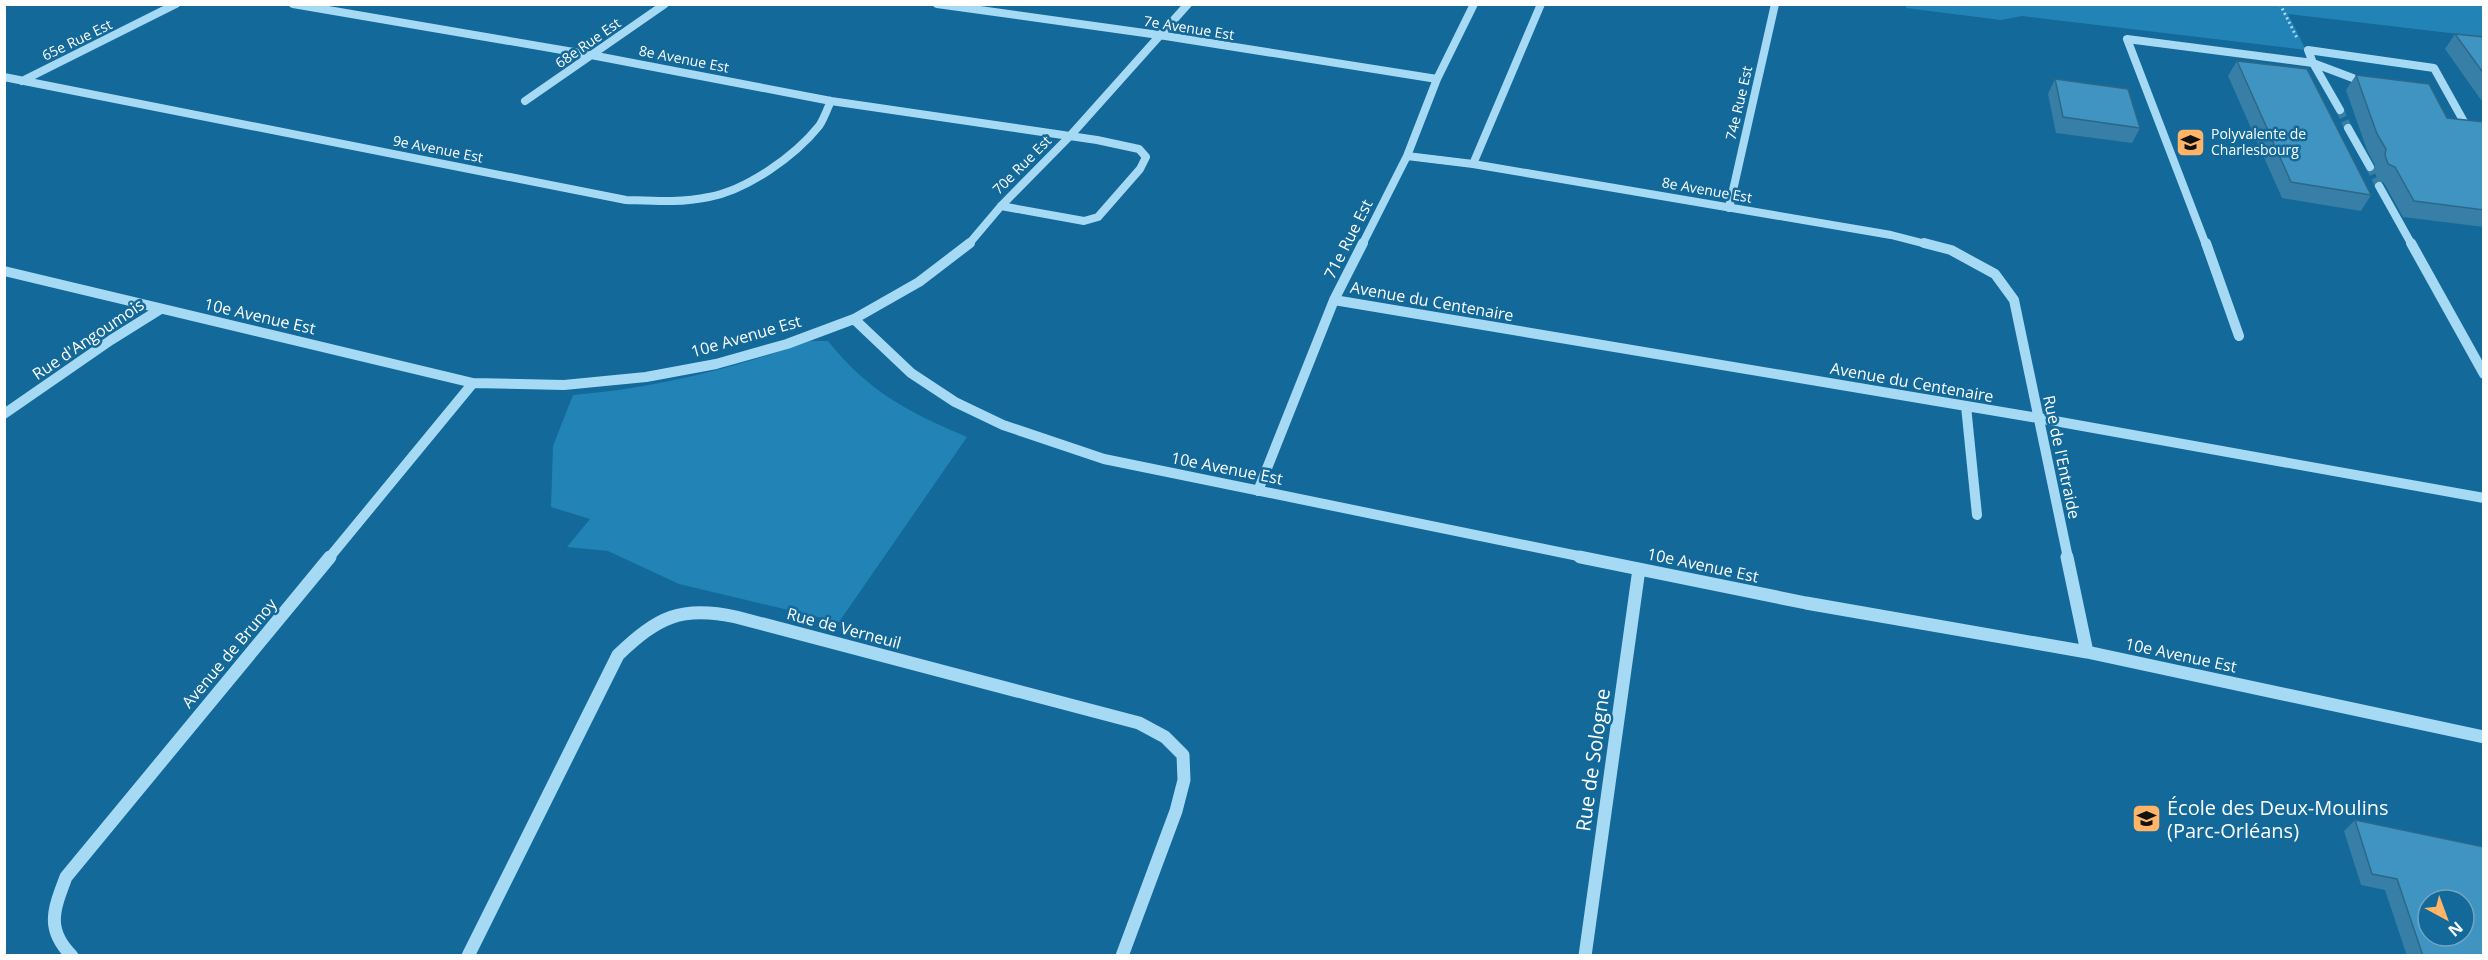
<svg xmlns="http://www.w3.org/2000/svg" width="2488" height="960" font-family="'Open Sans',sans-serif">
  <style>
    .green { fill: #2283b6 }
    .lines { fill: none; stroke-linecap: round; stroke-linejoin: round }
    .minor-tunnel { stroke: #3680a8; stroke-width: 8; stroke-dasharray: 8 4; stroke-linecap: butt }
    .path { stroke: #a6d9f3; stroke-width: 3; stroke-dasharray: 2 3; stroke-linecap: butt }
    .minor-far2 { stroke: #a6d9f3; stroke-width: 8 }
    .minor-far1 { stroke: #a6d9f3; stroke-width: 10 }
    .minor { stroke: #a6d9f3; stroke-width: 13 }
    .wall { fill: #377fa7 }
    .building { fill: #4094c2; stroke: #2d6888; stroke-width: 1.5; fill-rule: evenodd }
    .labels { text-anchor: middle; stroke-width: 5; stroke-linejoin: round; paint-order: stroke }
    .far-street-label { font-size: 14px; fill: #fff; stroke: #136999 }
    .far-poi-label { font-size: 14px; fill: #fff; stroke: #136999; text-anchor: start }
    .street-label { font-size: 16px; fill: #fff; stroke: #136999 }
    .near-street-label { font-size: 20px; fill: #fff; stroke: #136999 }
    .near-poi-label { font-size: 20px; fill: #fff; stroke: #136999; text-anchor: start }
  </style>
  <rect width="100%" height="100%" fill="#136999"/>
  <!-- green -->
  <path class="green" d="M1906,4L2483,5L2484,37L2288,14L2306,50L2022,16L2001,20L1906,8Z
    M810,341H828C869,392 908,412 967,437L839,622L679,584L608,551L567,547L590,519L551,507L553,446L573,395C655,388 732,369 810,341Z"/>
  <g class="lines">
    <!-- minor-tunnel -->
    <path class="minor-tunnel" d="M2340,110L2348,128
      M2370,167L2379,186"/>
    <!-- path -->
    <path class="path" d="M2280,4L2297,38"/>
    <!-- minor-far2 -->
    <path class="minor-far2" d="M293,4L591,55L831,101L1097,140L1139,149L1146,157L1140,169L1098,217L1084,221L1001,206
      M937,4L1159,35L1437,79
      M2313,63L2366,83
      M2313,63L2340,110
      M4,77L626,200C654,201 681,203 709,197C747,190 795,156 819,126C824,119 827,109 831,101
      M22,81L176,4
      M525,101L665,4
      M2348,128L2370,167
      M1407,156L1473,164L1891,235L1930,245
      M1473,164L1541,4
      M2379,186L2412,245
      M1729,208L1775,4
      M968,245L1001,206L1070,136L1188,4
      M1362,245L1407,156L1437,79L1474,4
      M2206,245L2127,39L2313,63L2308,50L2434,68L2468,129"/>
    <!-- minor-far1 -->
    <path class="minor-far1" d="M1924,243L1951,250L1995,274L2014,300L2068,558
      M2206,243L2239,336
      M2411,243L2484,374
      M4,271L473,383L564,385L646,377L716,364L787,344L854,319L919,282L970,243
      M1334,300L2038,418L2484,498
      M854,319L911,373L955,402L1003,425L1104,459L1588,558
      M1966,406L1977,515
      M4,414L111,340L159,310
      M1258,491L1334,300L1363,243
      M329,558L473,383"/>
    <!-- minor -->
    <path class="minor" d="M1580,557L1806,603L2087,652L2484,737
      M2067,557L2087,652
      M72,956C45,929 54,909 66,877L330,557
      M468,956L618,655C658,617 681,605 736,617L1139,723L1165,737L1183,755L1184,780L1176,811L1122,956
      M1585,956L1639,569"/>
  </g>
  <!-- wall -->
  <path class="wall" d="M2455,34L2484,37V104L2445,49Z
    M2237,61L2371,195L2361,211L2282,198L2228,76Z
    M2356,75L2447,118L2484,122V227L2403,217L2384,183L2378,180L2374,171L2375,165L2367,150L2346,90Z
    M2055,79L2140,128L2132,143L2056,133L2048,94Z
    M2355,820L2484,956H2407L2385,890L2361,885L2344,831Z"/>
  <!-- building -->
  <path class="building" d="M2455,34L2484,37V74Z
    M2237,61L2307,69L2371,195L2291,182Z
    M2356,75L2429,84L2447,118L2484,122V210L2414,201L2395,167L2388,164L2385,155L2386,149L2377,134Z
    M2055,79L2128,89L2140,128L2063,117Z
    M2355,820L2484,847V956H2423L2397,879L2372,874ZM2428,900H2464V936H2428Z"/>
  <!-- icons -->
  <defs>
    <symbol id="school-square" viewBox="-11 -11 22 22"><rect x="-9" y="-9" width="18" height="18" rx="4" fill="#ffb468" stroke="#136999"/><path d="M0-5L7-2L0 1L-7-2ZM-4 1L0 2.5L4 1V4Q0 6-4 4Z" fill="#111"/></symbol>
  </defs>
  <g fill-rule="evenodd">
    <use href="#school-square" x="2174" y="126" width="33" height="33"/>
    <use href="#school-square" x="2130" y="802" width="33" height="33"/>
  </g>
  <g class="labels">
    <!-- far-street labels -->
    <g class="far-street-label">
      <text transform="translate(1189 28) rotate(9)" y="5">7e Avenue Est</text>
      <text transform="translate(77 40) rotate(-26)" y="5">65e Rue Est</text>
      <text transform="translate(588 43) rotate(-35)" y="5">68e Rue Est</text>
      <text transform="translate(684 59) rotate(11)" y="5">8e Avenue Est</text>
      <text transform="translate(1739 103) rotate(-77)" y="5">74e Rue Est</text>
      <text transform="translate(438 149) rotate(11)" y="5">9e Avenue Est</text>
      <text transform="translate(1022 165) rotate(-45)" y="5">70e Rue Est</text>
      <text transform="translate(1707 190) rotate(10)" y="5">8e Avenue Est</text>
    </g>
    <!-- far-poi labels -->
    <g class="far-poi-label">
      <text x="2211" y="139">Polyvalente de<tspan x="2211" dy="16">Charlesbourg</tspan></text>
    </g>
    <!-- street labels -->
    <g class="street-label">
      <text transform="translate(1348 239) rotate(-63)" y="6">71e Rue Est</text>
      <text transform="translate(1432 301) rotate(10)" y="6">Avenue du Centenaire</text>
      <text transform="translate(260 316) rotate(13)" y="6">10e Avenue Est</text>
      <text transform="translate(746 336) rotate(-16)" y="6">10e Avenue Est</text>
      <text transform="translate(88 339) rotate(-34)" y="6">Rue d'Angoumois</text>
      <text transform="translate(1912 382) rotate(10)" y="6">Avenue du Centenaire</text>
      <text transform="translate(2062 457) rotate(78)" y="6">Rue de l'Entraide</text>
      <text transform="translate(1227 468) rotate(11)" y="6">10e Avenue Est</text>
      <text transform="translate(1703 565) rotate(12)" y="6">10e Avenue Est</text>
      <text transform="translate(844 628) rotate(15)" y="6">Rue de Verneuil</text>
      <text transform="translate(229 653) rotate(-50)" y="6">Avenue de Brunoy</text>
      <text transform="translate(2181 655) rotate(12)" y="6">10e Avenue Est</text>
    </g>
    <!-- near-street labels -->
    <g class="near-street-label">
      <text transform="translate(1593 760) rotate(-82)" y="7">Rue de Sologne</text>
    </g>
    <!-- near-poi labels -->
    <g class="near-poi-label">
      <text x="2167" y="815">École des Deux-Moulins<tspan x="2167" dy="23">(Parc-Orléans)</tspan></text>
    </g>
  </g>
  <!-- border -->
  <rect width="2488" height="960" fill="none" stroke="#ffffff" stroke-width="12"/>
  <!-- north arrow -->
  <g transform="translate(2446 918) rotate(139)"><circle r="28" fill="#136999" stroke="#71a5c2" stroke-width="1.5"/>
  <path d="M0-4.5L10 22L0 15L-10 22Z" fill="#ffb468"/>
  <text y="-9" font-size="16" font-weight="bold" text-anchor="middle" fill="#ffffff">N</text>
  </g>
</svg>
